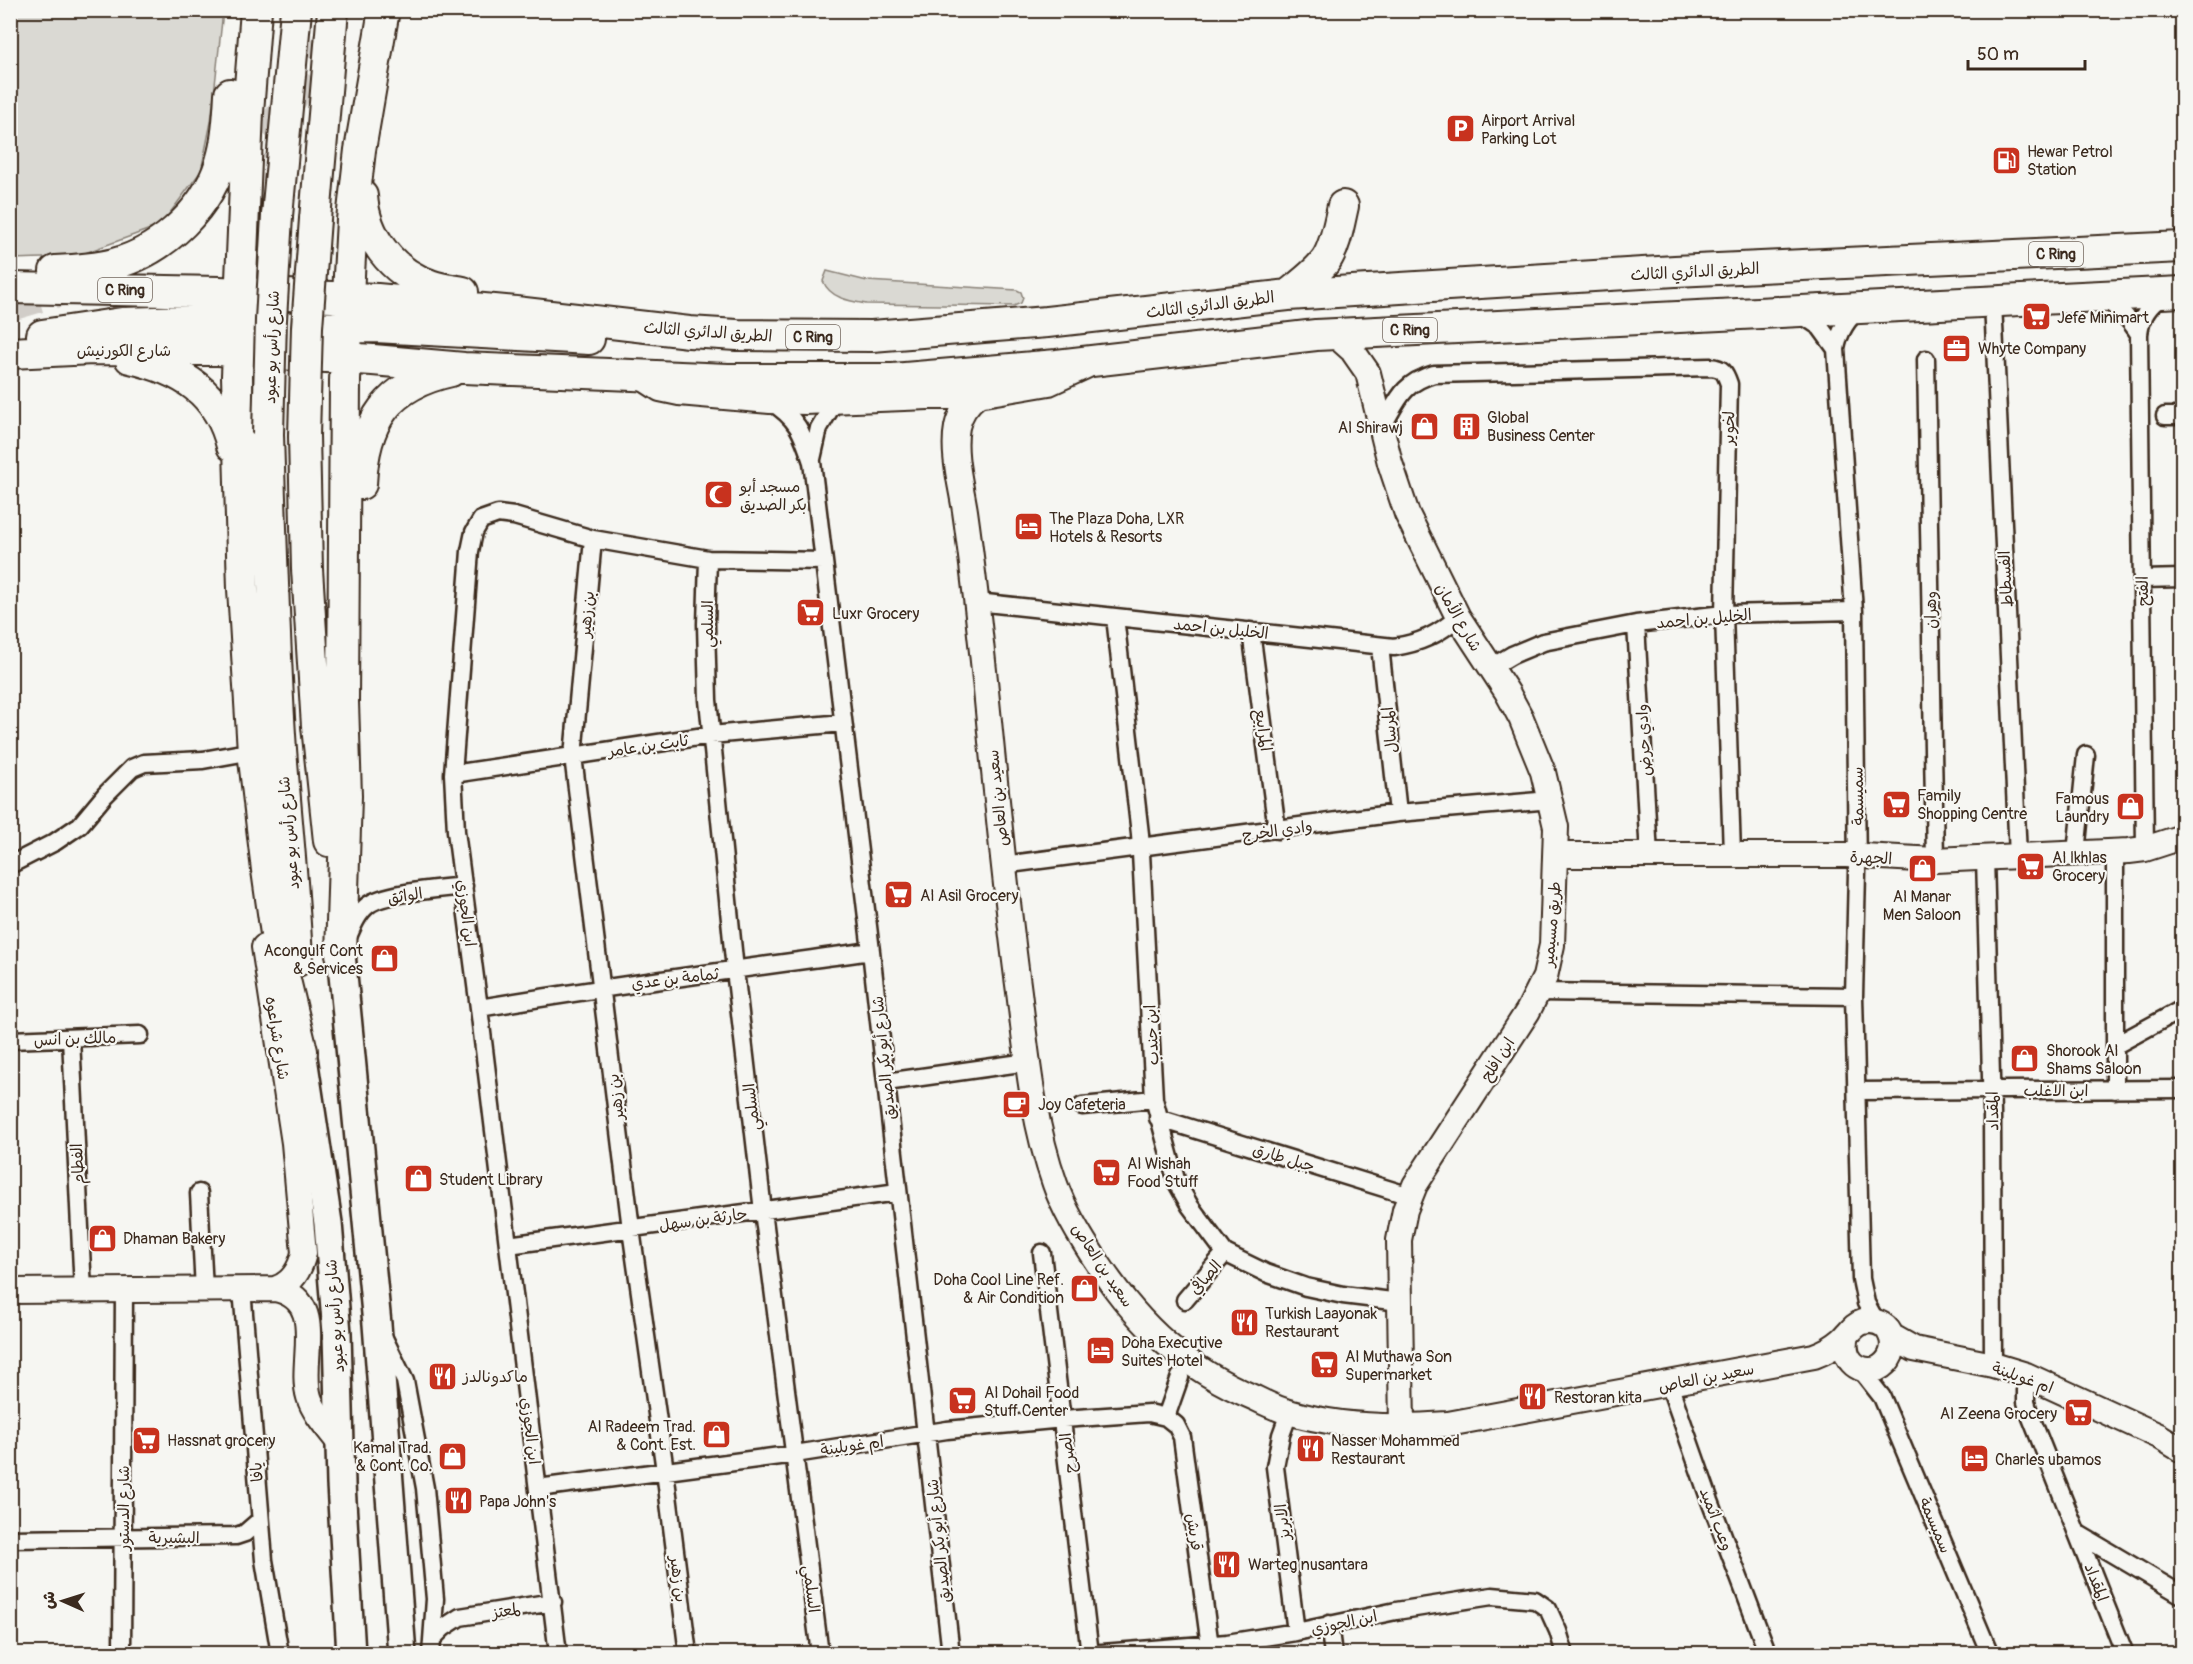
<svg xmlns="http://www.w3.org/2000/svg" width="2193" height="1664" font-family="Pangolin,'Playpen Sans Arabic',sans-serif">
  <style>
    .green { fill: #dad9d3; stroke: #8a8278; stroke-width: 1.5 }
    .lines { fill: none; stroke-linecap: round; stroke-linejoin: round }
    .highway-tunnel { stroke: #d1cdc8; stroke-width: 30; stroke-dasharray: 30 15; stroke-linecap: butt }
    .street-casing { stroke: #3b2a1e; stroke-width: 21 }
    .secondary-casing { stroke: #3b2a1e; stroke-width: 28 }
    .primary-casing { stroke: #3b2a1e; stroke-width: 32 }
    .highway-casing { stroke: #3b2a1e; stroke-width: 34 }
    .street { stroke: #f6f6f2; stroke-width: 16 }
    .secondary { stroke: #f6f6f2; stroke-width: 24 }
    .primary { stroke: #f6f6f2; stroke-width: 27 }
    .highway { stroke: #f6f6f2; stroke-width: 30 }
    .highway-bridge-casing { stroke: #3b2a1e; stroke-width: 34; stroke-linecap: butt }
    .highway-bridge { stroke: #f6f6f2; stroke-width: 30 }
    .labels { text-anchor: middle; stroke-width: 4.5; stroke-linejoin: round; paint-order: stroke }
    .shield { fill: #f6f6f2; stroke: #73675e; stroke-width: 1.5 }
    .shield-label { font-size: 15px; font-weight: bold; fill: #3b2a1e }
    .poi-label { font-size: 16px; fill: #3b2a1e; stroke: #f6f6f2; text-anchor: start }
    .street-label { font-size: 16px; fill: #3b2a1e; stroke: #f6f6f2 }
  </style>
  <rect width="100%" height="100%" fill="#f6f6f2"/>
  <filter id="ink" filterUnits="userSpaceOnUse"><feTurbulence type="fractalNoise" baseFrequency=".0167" numOctaves="2"/><feDisplacementMap in="SourceGraphic" scale="12" xChannelSelector="R" yChannelSelector="G"/><feConvolveMatrix kernelMatrix="1 2 1 2 8 2 1 2 1" color-interpolation-filters="sRGB"/></filter>
  <g filter="url(#ink)">
    <!-- green -->
    <path class="green" d="M10,11H223L211,122L201,171L161,225L74,257L11,259Z
      M827,271L867,281L1017,290L1021,292L1023,298L1021,303L1014,306L866,304C849,301 830,298 823,281Z"/>
    <g class="lines">
      <!-- highway-tunnel -->
      <path class="highway-tunnel" d="M235,169C274,128 306,83 332,33
        M10,306L62,291"/>
      <defs>
        <path id="street" d="M2101,298C2118,306 2129,318 2139,334
          M1993,302L2018,856
          M1861,308C1846,319 1839,332 1836,349L1854,611L1857,872L1854,996L1861,1279L1866,1303L1877,1323
          M1799,313L1820,327L1836,349
          M1926,359L1935,860
          M770,401C798,419 802,432 812,462L871,951L951,1654
          M2165,416H2182
          M1382,427C1398,400 1402,383 1434,374L1710,367C1723,368 1725,372 1729,384L1724,614L1732,854
          M812,459L819,428L835,401
          M593,539L573,756L631,1229L665,1471L688,1654
          M708,559L706,624L708,700L735,970L763,1211L820,1654
          M2142,579L2182,578
          M977,602L1394,647C1420,643 1438,635 1458,617
          M1115,617L1140,834L1154,1099L1177,1183L1190,1206L1225,1253L1266,1273L1306,1287L1343,1295L1400,1302
          M1636,624L1649,856
          M1251,631L1277,830
          M1380,646L1398,813
          M1490,668L1512,655L1543,642L1636,624L1724,614L1854,611
          M453,774L711,735L843,723
          M2145,849L2139,334C2141,317 2149,304 2164,296
          M2115,852V1090
          M2076,853L2086,755
          M1985,858L1992,1113L1993,1365
          M10,865L55,842L80,825L105,795L132,768L144,763L203,760L253,751
          M1003,865L1398,813L1551,800
          M348,937C353,925 358,913 368,905C385,892 441,889 464,886
          M1538,992L1854,996
          M479,1008C610,986 740,969 871,951
          M71,1038L83,1291
          M10,1040L140,1035
          M2116,1045L2182,1009
          M886,1082L1028,1062
          M1857,1091L2182,1089
          M1082,1106L1154,1099
          M1158,1118L1410,1196
          M199,1193L204,1290
          M508,1245L898,1192
          M1042,1253L1090,1654
          M242,1289L264,1560L280,1654
          M1185,1300L1225,1253
          M384,1338L405,1381L425,1488L435,1599L431,1654
          M1860,1369L1882,1397L1990,1654
          M2026,1375V1402L2030,1415L2125,1654
          M1669,1384L1710,1501L1768,1654
          M1289,1413L1281,1435L1275,1467L1296,1632
          M1166,1417L1180,1377
          M538,1488L795,1454L947,1430L1063,1419L1149,1413L1166,1417L1176,1425L1182,1437L1211,1654
          M2077,1533L2182,1595
          M10,1539L236,1536L245,1533L260,1520
          M1329,1624L1333,1654
          M433,1638L443,1628L460,1617L553,1602
          M122,1654L124,1291
          M558,1654L479,1008L456,831L453,774L470,551L474,532L481,520L498,514L514,516L593,539L708,559L824,561
          M1090,1654L1227,1643L1296,1632L1396,1611L1492,1596L1535,1600L1548,1609L1558,1631L1565,1654"/>
        <path id="secondary" d="M1334,334L1352,350L1368,373L1390,463L1407,514L1458,617L1507,692L1521,718L1543,772L1556,827L1552,945L1545,977L1528,1011L1415,1185L1405,1210L1399,1240L1402,1427
          M643,378L660,389L679,393L770,401L805,402L978,395L1049,383L1086,366
          M978,395C967,403 960,413 957,427C952,453 961,485 965,511C973,567 979,624 985,680C995,784 1005,888 1019,992C1027,1057 1033,1123 1055,1184C1065,1213 1082,1240 1099,1265C1140,1327 1186,1369 1255,1398C1267,1404 1279,1410 1292,1413C1340,1427 1398,1428 1448,1424L1814,1356C1825,1352 1834,1347 1842,1340C1850,1333 1853,1325 1863,1322C1893,1315 1905,1355 1877,1369C1856,1374 1841,1357 1847,1336
          M1556,855H1846L1935,860L2129,851L2145,849L2182,837
          M264,947L294,1143L304,1253C300,1270 292,1284 275,1289
          M10,1291L275,1289C329,1300 298,1361 309,1397C314,1414 330,1430 340,1444
          M1891,1336L1914,1349L1993,1365L2026,1375L2159,1436L2182,1450"/>
        <path id="primary" d="M341,954L377,1324L402,1654
          M302,1051L328,1223L337,1333L341,1484L351,1654"/>
        <path id="highway" d="M256,10L248,112L237,376L243,589L253,751L267,870L279,955L302,1051
          M362,196C365,236 391,272 430,285C441,289 452,290 463,292
          M277,216L296,10
          M315,219L333,10
          M55,271C75,270 94,269 114,264C165,250 211,206 223,154C228,135 229,114 230,94
          M10,288L219,292L377,299L516,312L689,332L737,335L872,336L1047,322L1288,295L1675,271L2182,247
          M1288,295C1301,284 1316,274 1326,260C1336,245 1339,223 1343,206
          M42,335L122,323L257,319
          M246,335L252,330L262,328L376,327L589,339
          M10,353L93,349L218,350L373,360L464,368L728,379H893L1057,365L1316,335L2182,292
          M130,358C182,370 219,392 232,446
          M268,434C271,534 274,635 280,735C285,810 294,886 297,961
          M304,436L307,569L317,726L329,841
          M361,484C364,421 387,385 451,371
          M341,954L346,796L343,702L345,381L349,275L352,220L360,150L384,10"/>
      </defs>
      <!-- street casing -->
      <use href="#street" class="street-casing"/>
      <!-- secondary casing -->
      <use href="#secondary" class="secondary-casing"/>
      <!-- primary casing -->
      <use href="#primary" class="primary-casing"/>
      <!-- highway casing -->
      <use href="#highway" class="highway-casing"/>
      <!-- street -->
      <use href="#street" class="street"/>
      <!-- secondary -->
      <use href="#secondary" class="secondary"/>
      <!-- primary -->
      <use href="#primary" class="primary"/>
      <!-- highway -->
      <use href="#highway" class="highway"/>
      <defs>
        <path id="highway-bridge" d="M268,434L271,320L277,216
          M304,436L307,327L315,219"/>
      </defs>
      <!-- highway-bridge casing -->
      <use href="#highway-bridge" class="highway-bridge-casing"/>
      <!-- highway-bridge -->
      <use href="#highway-bridge" class="highway-bridge"/>
    </g>
  </g>
  <!-- icons -->
  <defs>
    <symbol id="parking-square" viewBox="-11 -11 22 22"><rect x="-9" y="-9" width="18" height="18" rx="4" fill="#c8321e" stroke="#f6f6f2"/><path d="M-3.5-5.5H1a3.5 3.5 0 0 1 0 7H-1V5.5H-3.5ZM-1-3.4V-.6H.8a1.4 1.4 0 0 0 0-2.8Z" fill="#fff"/></symbol>
    <symbol id="fuel-square" viewBox="-11 -11 22 22"><rect x="-9" y="-9" width="18" height="18" rx="4" fill="#c8321e" stroke="#f6f6f2"/><path d="M-5.5-6h7V0h2V4h1.3V-2.5L3-4.5l.8-.8L6-3V5H2.5V1h-1V6h-7ZM-4.2-4.7v3.2H.2V-4.7Z" fill="#fff"/></symbol>
    <symbol id="supermarket-square" viewBox="-11 -11 22 22"><rect x="-9" y="-9" width="18" height="18" rx="4" fill="#c8321e" stroke="#f6f6f2"/><path d="M-6-5.5h2.5l.6 2H6L4.5 2H-2.5L-4.4-4H-6ZM-1.5 3.2a1.3 1.3 0 1 0 .1 0ZM3 3.2a1.3 1.3 0 1 0 .1 0Z" fill="#fff"/></symbol>
    <symbol id="office-square" viewBox="-11 -11 22 22"><rect x="-9" y="-9" width="18" height="18" rx="4" fill="#c8321e" stroke="#f6f6f2"/><path d="M-6-3h4V-5.5h4V-3h4V5H-6ZM-1-4.5V-3h2v-1.5ZM-6 0V1H6V0Z" fill="#fff"/></symbol>
    <symbol id="building-square" viewBox="-11 -11 22 22"><rect x="-9" y="-9" width="18" height="18" rx="4" fill="#c8321e" stroke="#f6f6f2"/><path d="M-4-6H4V6H1V3H-1V6H-4ZM-2.5-4.3h1.7v1.8h-1.7ZM.8-4.3h1.7v1.8H.8ZM-2.5-1h1.7V.8h-1.7ZM.8-1h1.7V.8H.8Z" fill="#fff"/></symbol>
    <symbol id="shop-square" viewBox="-11 -11 22 22"><rect x="-9" y="-9" width="18" height="18" rx="4" fill="#c8321e" stroke="#f6f6f2"/><path d="M-5-2.5h2.3a2.7 3.5 0 0 1 5.4 0H5L5.5 6h-11ZM-1.5-2.5h3a1.5 2.3 0 0 0-3 0Z" fill="#fff"/></symbol>
    <symbol id="mosque-square" viewBox="-11 -11 22 22"><rect x="-9" y="-9" width="18" height="18" rx="4" fill="#c8321e" stroke="#f6f6f2"/><path d="M3.5-4.9A6 6 0 1 0 3.5 4.9A5 5 0 1 1 3.5-4.9Z" fill="#fff"/></symbol>
    <symbol id="hotel-square" viewBox="-11 -11 22 22"><rect x="-9" y="-9" width="18" height="18" rx="4" fill="#c8321e" stroke="#f6f6f2"/><path d="M-6-4.5h1.5V1H6V5H4.5V3h-9V5H-6ZM-4 0a1.8 1.8 0 1 1 3.6 0ZM.5 0V-2.5h3Q6-2.5 6 0Z" fill="#fff"/></symbol>
    <symbol id="cafe-square" viewBox="-11 -11 22 22"><rect x="-9" y="-9" width="18" height="18" rx="4" fill="#c8321e" stroke="#f6f6f2"/><path d="M-5.5-4.5H6V0H3Q3 3.5 0 3.5H-2.5Q-5.5 3.5-5.5 0ZM3-3.2v2h1.7v-2ZM-6 4.5H4V6H-6Z" fill="#fff"/></symbol>
    <symbol id="restaurant-square" viewBox="-11 -11 22 22"><rect x="-9" y="-9" width="18" height="18" rx="4" fill="#c8321e" stroke="#f6f6f2"/><path d="M-5-6h1v4h1v-4h1v4h1v-4h1v5L-1.5 .5V6h-2V.5L-5-1ZM5-6V6H3V1.5H1.5Q1.5-4 5-6Z" fill="#fff"/></symbol>
  </defs>
  <g fill-rule="evenodd">
    <use href="#parking-square" x="1444" y="112" width="33" height="33"/>
    <use href="#fuel-square" x="1990" y="144" width="33" height="33"/>
    <use href="#supermarket-square" x="2020" y="300" width="33" height="33"/>
    <use href="#office-square" x="1940" y="332" width="33" height="33"/>
    <use href="#building-square" x="1450" y="410" width="33" height="33"/>
    <use href="#shop-square" x="1408" y="410" width="33" height="33"/>
    <use href="#mosque-square" x="702" y="478" width="33" height="33"/>
    <use href="#hotel-square" x="1012" y="510" width="33" height="33"/>
    <use href="#supermarket-square" x="794" y="596" width="33" height="33"/>
    <use href="#supermarket-square" x="1880" y="788" width="33" height="33"/>
    <use href="#shop-square" x="2114" y="790" width="33" height="33"/>
    <use href="#supermarket-square" x="2014" y="850" width="33" height="33"/>
    <use href="#shop-square" x="1906" y="852" width="33" height="33"/>
    <use href="#supermarket-square" x="882" y="878" width="33" height="33"/>
    <use href="#shop-square" x="368" y="942" width="33" height="33"/>
    <use href="#shop-square" x="2008" y="1042" width="33" height="33"/>
    <use href="#cafe-square" x="1000" y="1088" width="33" height="33"/>
    <use href="#supermarket-square" x="1090" y="1156" width="33" height="33"/>
    <use href="#shop-square" x="402" y="1162" width="33" height="33"/>
    <use href="#shop-square" x="86" y="1222" width="33" height="33"/>
    <use href="#shop-square" x="1068" y="1272" width="33" height="33"/>
    <use href="#restaurant-square" x="1228" y="1306" width="33" height="33"/>
    <use href="#hotel-square" x="1084" y="1334" width="33" height="33"/>
    <use href="#supermarket-square" x="1308" y="1348" width="33" height="33"/>
    <use href="#restaurant-square" x="426" y="1360" width="33" height="33"/>
    <use href="#restaurant-square" x="1516" y="1380" width="33" height="33"/>
    <use href="#supermarket-square" x="946" y="1384" width="33" height="33"/>
    <use href="#supermarket-square" x="2062" y="1396" width="33" height="33"/>
    <use href="#shop-square" x="700" y="1418" width="33" height="33"/>
    <use href="#supermarket-square" x="130" y="1424" width="33" height="33"/>
    <use href="#restaurant-square" x="1294" y="1432" width="33" height="33"/>
    <use href="#shop-square" x="436" y="1440" width="33" height="33"/>
    <use href="#hotel-square" x="1958" y="1442" width="33" height="33"/>
    <use href="#restaurant-square" x="442" y="1484" width="33" height="33"/>
    <use href="#restaurant-square" x="1210" y="1548" width="33" height="33"/>
  </g>
  <g class="labels">
    <!-- shield labels -->
    <g class="shield">
      <rect x="2029" y="242" width="54" height="24" rx="4.5"/>
      <rect x="98" y="278" width="54" height="24" rx="4.5"/>
      <rect x="1383" y="318" width="54" height="24" rx="4.5"/>
      <rect x="786" y="325" width="54" height="24" rx="4.5"/>
    </g>
    <g class="shield-label">
      <text x="2056" y="259">C Ring</text>
      <text x="125" y="295">C Ring</text>
      <text x="1410" y="335">C Ring</text>
      <text x="813" y="342">C Ring</text>
    </g>
    <!-- poi labels -->
    <g class="poi-label">
      <text x="1481" y="126">Airport Arrival<tspan x="1481" dy="18">Parking Lot</tspan></text>
      <text x="2027" y="157">Hewar Petrol<tspan x="2027" dy="18">Station</tspan></text>
      <text x="2057" y="323">Jefe Minimart</text>
      <text x="1978" y="354">Whyte Company</text>
      <text x="1487" y="423">Global<tspan x="1487" dy="18">Business Center</tspan></text>
      <text x="1403" y="433" text-anchor="end">Al Shirawj</text>
      <text x="740" y="492">مسجد أبو<tspan x="740" dy="18">بكر الصديق</tspan></text>
      <text x="1049" y="524">The Plaza Doha, LXR<tspan x="1049" dy="18">Hotels &amp; Resorts</tspan></text>
      <text x="832" y="619">Luxr Grocery</text>
      <text x="1917" y="801">Family<tspan x="1917" dy="18">Shopping Centre</tspan></text>
      <text x="2109" y="804" text-anchor="end">Famous<tspan x="2109" dy="18">Laundry</tspan></text>
      <text x="2052" y="863">Al Ikhlas<tspan x="2052" dy="18">Grocery</tspan></text>
      <text x="920" y="901">Al Asil Grocery</text>
      <text x="1922" y="902" text-anchor="middle">Al Manar<tspan x="1922" dy="18">Men Saloon</tspan></text>
      <text x="363" y="956" text-anchor="end">Acongulf Cont<tspan x="363" dy="18">&amp; Services</tspan></text>
      <text x="2046" y="1056">Shorook Al<tspan x="2046" dy="18">Shams Saloon</tspan></text>
      <text x="1038" y="1110">Joy Cafeteria</text>
      <text x="1127" y="1169">Al Wishah<tspan x="1127" dy="18">Food Stuff</tspan></text>
      <text x="439" y="1185">Student Library</text>
      <text x="123" y="1244">Dhaman Bakery</text>
      <text x="1064" y="1285" text-anchor="end">Doha Cool Line Ref.<tspan x="1064" dy="18">&amp; Air Condition</tspan></text>
      <text x="1265" y="1319">Turkish Laayonak<tspan x="1265" dy="18">Restaurant</tspan></text>
      <text x="1121" y="1348">Doha Executive<tspan x="1121" dy="18">Suites Hotel</tspan></text>
      <text x="1345" y="1362">Al Muthawa Son<tspan x="1345" dy="18">Supermarket</tspan></text>
      <text x="463" y="1382">ماكدونالدز</text>
      <text x="984" y="1398">Al Dohail Food<tspan x="984" dy="18">Stuff Center</tspan></text>
      <text x="1554" y="1403">Restoran kita</text>
      <text x="2057" y="1419" text-anchor="end">Al Zeena Grocery</text>
      <text x="696" y="1432" text-anchor="end">Al Radeem Trad.<tspan x="696" dy="18">&amp; Cont. Est.</tspan></text>
      <text x="167" y="1446">Hassnat grocery</text>
      <text x="1331" y="1446">Nasser Mohammed<tspan x="1331" dy="18">Restaurant</tspan></text>
      <text x="432" y="1453" text-anchor="end">Kamal Trad.<tspan x="432" dy="18">&amp; Cont. Co.</tspan></text>
      <text x="1995" y="1465">Charles ubamos</text>
      <text x="479" y="1507">Papa John's</text>
      <text x="1248" y="1570">Warteg nusantara</text>
    </g>
    <!-- street labels -->
    <g class="street-label">
      <text transform="translate(1695 271) rotate(-3)" y="6">الطريق الدائري الثالث</text>
      <text transform="translate(1210 304) rotate(-7)" y="6">الطريق الدائري الثالث</text>
      <text transform="translate(708 331) rotate(4)" y="6">الطريق الدائري الثالث</text>
      <text transform="translate(271 347) rotate(-88)" y="6">شارع رأس بو عبود</text>
      <text x="124" y="356">شارع الكورنيش</text>
      <text transform="translate(1728 428) rotate(-89)" y="6">لخوير</text>
      <text transform="translate(2005 579) rotate(-93)" y="6">الفسطاط</text>
      <text transform="translate(2142 591) rotate(-91)" y="6">الفتح</text>
      <text transform="translate(1930 610) rotate(-91)" y="6">وهران</text>
      <text transform="translate(586 614) rotate(-85)" y="6">بن زهير</text>
      <text transform="translate(1459 617) rotate(60)" y="6">شارع الأمان</text>
      <text transform="translate(1704 618) rotate(-5)" y="6">الخليل بن احمد</text>
      <text transform="translate(707 624) rotate(-90)" y="6">السلمي</text>
      <text transform="translate(1221 628) rotate(6)" y="6">الخليل بن احمد</text>
      <text transform="translate(1264 730) rotate(82)" y="6">المرابيع</text>
      <text transform="translate(1389 730) rotate(-96)" y="6">المرسال</text>
      <text transform="translate(1643 740) rotate(-93)" y="6">وادي حرض</text>
      <text transform="translate(648 745) rotate(-8)" y="6">ثابت بن عامر</text>
      <text transform="translate(1857 796) rotate(-91)" y="6">سميسمة</text>
      <text transform="translate(997 798) rotate(-96)" y="6">سعيد بن العاص</text>
      <text transform="translate(1277 830) rotate(-8)" y="6">وادي الخرج</text>
      <text transform="translate(288 833) rotate(-95)" y="6">شارع رأس بو عبود</text>
      <text transform="translate(1871 857) rotate(3)" y="6">الجهرة</text>
      <text transform="translate(405 895) rotate(-9)" y="6">الواثق</text>
      <text transform="translate(467 913) rotate(83)" y="6">ابن الجوزي</text>
      <text transform="translate(1551 924) rotate(-85)" y="6">طريق مسيمير</text>
      <text transform="translate(675 978) rotate(-7)" y="6">ثمامة بن عدي</text>
      <text transform="translate(1151 1035) rotate(-93)" y="6">ابن جندب</text>
      <text transform="translate(75 1038) rotate(-2)" y="6">مالك بن انس</text>
      <text transform="translate(278 1038) rotate(81)" y="6">شارع شراعوه</text>
      <text transform="translate(883 1058) rotate(-96)" y="6">شارع أبو بكر الصديق</text>
      <text transform="translate(1497 1059) rotate(-57)" y="6">ابن افلح</text>
      <text x="2056" y="1096">ابن الاغلب</text>
      <text transform="translate(615 1097) rotate(-97)" y="6">بن زهير</text>
      <text transform="translate(751 1107) rotate(-97)" y="6">السلمي</text>
      <text transform="translate(1992 1111) rotate(-91)" y="6">المقداد</text>
      <text transform="translate(1284 1157) rotate(17)" y="6">جبل طارق</text>
      <text transform="translate(77 1164) rotate(-93)" y="6">الفطام</text>
      <text transform="translate(703 1219) rotate(-8)" y="6">حارثة بن سهل</text>
      <text transform="translate(1103 1265) rotate(56)" y="6">سعيد بن العاص</text>
      <text transform="translate(1205 1277) rotate(-49)" y="6">الصافي</text>
      <text transform="translate(334 1316) rotate(-94)" y="6">شارع رأس بو عبود</text>
      <text transform="translate(1706 1377) rotate(-11)" y="6">سعيد بن العاص</text>
      <text transform="translate(2023 1377) rotate(20)" y="6">ام غويلينة</text>
      <text transform="translate(531 1431) rotate(83)" y="6">ابن الجوزي</text>
      <text transform="translate(852 1445) rotate(-8)" y="6">ام غويلينة</text>
      <text transform="translate(1067 1453) rotate(-97)" y="6">الصرح</text>
      <text transform="translate(256 1472) rotate(-95)" y="6">يافا</text>
      <text transform="translate(123 1508) rotate(-90)" y="6">شارع الدستور</text>
      <text transform="translate(1717 1519) rotate(69)" y="6">وعب اثميد</text>
      <text transform="translate(1282 1522) rotate(-97)" y="6">الابريز</text>
      <text transform="translate(1936 1525) rotate(67)" y="6">سميسمة</text>
      <text transform="translate(1195 1532) rotate(82)" y="6">قريش</text>
      <text x="174" y="1543">البشيرية</text>
      <text transform="translate(938 1541) rotate(-96)" y="6">شارع أبو بكر الصديق</text>
      <text transform="translate(679 1579) rotate(83)" y="6">بن زهير</text>
      <text transform="translate(2097 1582) rotate(69)" y="6">المقداد</text>
      <text transform="translate(812 1589) rotate(83)" y="6">السلمي</text>
      <text transform="translate(506 1610) rotate(-9)" y="6">لمعتز</text>
      <text transform="translate(1344 1622) rotate(-12)" y="6">ابن الجوزي</text>
    </g>
  </g>
  <!-- margin -->
  <rect width="2193" height="1664" fill="none" stroke="#f6f6f2" stroke-width="36"/>
  <rect x="18" y="18" width="2157" height="1628" fill="none" stroke="#3b2a1e" stroke-width="2" filter="url(#ink)"/>
  <!-- north arrow -->
  <g transform="translate(63 1601) rotate(273)" stroke="#f6f6f2" stroke-width="4.5" paint-order="stroke">
  <path d="M0-4.5L10 22L0 15L-10 22Z" fill="#3b2a1e"/>
  <text y="-9" font-size="16" font-weight="bold" text-anchor="middle" fill="#3b2a1e">ش</text>
  </g>
  <!-- scale -->
  <path d="M1968 60v9h117v-9" fill="none" stroke="#3b2a1e" stroke-width="3"/>
  <text x="1977" y="60" font-size="18" fill="#3b2a1e" stroke="#f6f6f2" stroke-width="4.5" paint-order="stroke">50 m</text>
</svg>
